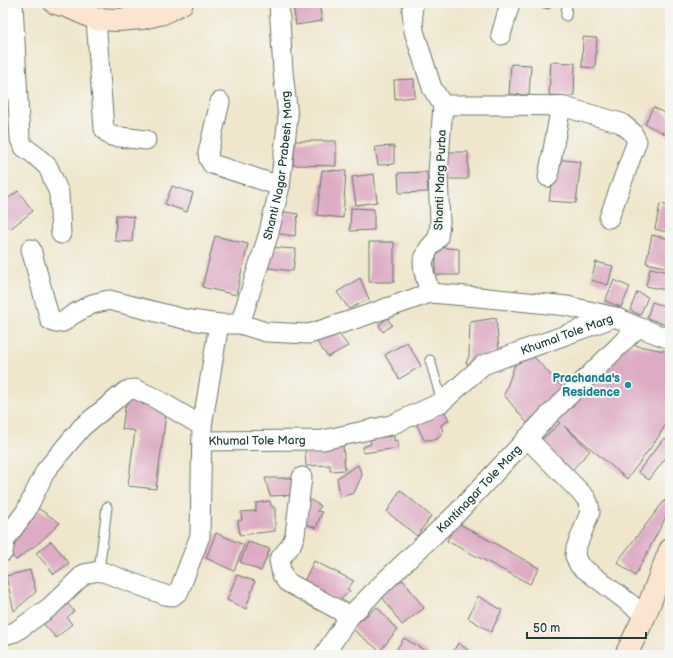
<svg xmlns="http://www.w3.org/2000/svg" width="673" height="658" font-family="'Balsamiq Sans',sans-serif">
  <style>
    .building { fill: #ddacc4 }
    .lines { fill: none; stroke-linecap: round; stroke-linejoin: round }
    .service-casing { stroke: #687869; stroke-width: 11 }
    .minor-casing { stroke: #687869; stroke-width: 21 }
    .secondary-casing { stroke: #687869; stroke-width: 24 }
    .service { stroke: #fff; stroke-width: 9 }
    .minor { stroke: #fff; stroke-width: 19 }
    .secondary { stroke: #fce5d0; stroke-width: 22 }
    .culture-dot { fill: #0f9aa8; stroke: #f6f6f2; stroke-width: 1.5 }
    .labels { text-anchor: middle; stroke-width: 4; stroke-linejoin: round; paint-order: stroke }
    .street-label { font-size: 12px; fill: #1f3d34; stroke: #f6f6f2 }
    .culture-label { font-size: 12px; font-weight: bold; fill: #0d838f; stroke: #f6f6f2; text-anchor: end }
  </style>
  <rect width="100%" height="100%" fill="#f6f6f2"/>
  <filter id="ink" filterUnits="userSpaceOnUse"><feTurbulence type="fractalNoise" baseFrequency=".025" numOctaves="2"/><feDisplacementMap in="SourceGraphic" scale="8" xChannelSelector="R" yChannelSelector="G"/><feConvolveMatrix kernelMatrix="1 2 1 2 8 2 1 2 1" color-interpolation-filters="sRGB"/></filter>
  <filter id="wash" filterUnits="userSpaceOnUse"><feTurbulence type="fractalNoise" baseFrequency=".012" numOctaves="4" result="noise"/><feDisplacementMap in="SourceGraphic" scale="16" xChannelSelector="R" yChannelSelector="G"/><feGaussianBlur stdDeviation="0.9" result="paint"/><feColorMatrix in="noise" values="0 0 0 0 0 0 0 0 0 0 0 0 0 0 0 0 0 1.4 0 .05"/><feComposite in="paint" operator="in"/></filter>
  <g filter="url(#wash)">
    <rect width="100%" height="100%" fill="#efe6cc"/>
    <g id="blocks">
      <!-- building -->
      <path class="building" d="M312,3H319L322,21L296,25L293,6Z
        M527,3H550L549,9L526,4Z
        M583,37L597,38L595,68L582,67Z
        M551,62L575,63L574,96L549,95Z
        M511,64L531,65L529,95L509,94Z
        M3,76H6L5,106H3Z
        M414,79L415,97L395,99L394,80Z
        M653,107L670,116V133L669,136L645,124Z
        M295,141H336V166L293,165Z
        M394,146V164L378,165L375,147Z
        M444,152H468V179H444Z
        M555,159L581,162L576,203L549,201Z
        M322,170L346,171L343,218L317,215Z
        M427,172L428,192L399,193L398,173Z
        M374,174L377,202L356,205L352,177Z
        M172,186L193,193L187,212L165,204Z
        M18,191L33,211L10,229L3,220V202Z
        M660,204L670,206V233L655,229Z
        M351,208L374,209V230L350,231Z
        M278,211L298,214L295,236L273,233Z
        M116,215L134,217L132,242L115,241Z
        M652,235L670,239V268L646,263Z
        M215,236L248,244L236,295L202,287Z
        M369,242H394V282H369Z
        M266,247L296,249L293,271L259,267Z
        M437,247L459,249V275H435Z
        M596,262L613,266L608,285L591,280Z
        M650,268L670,272V291L646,286Z
        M360,278L369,299L349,309L337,292Z
        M614,280L630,287L621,307L605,301Z
        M637,292L648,297L640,315L630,310Z
        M652,302L670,308V321L669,326L647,318Z
        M387,318L392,325L383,332L379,325Z
        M496,318L499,350L469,365L466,363L469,356L470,322Z
        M336,330L348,346L328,357L316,341Z
        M407,342L421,366L399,379L385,355Z
        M627,344L670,352V418L657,439L627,479L564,426L590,451L570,472L539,442L560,423L554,418Z
        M533,356L563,388L527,423L504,395L516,362Z
        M127,395L143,397L142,404L167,407L156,489L128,486L135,431L122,429Z
        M442,407L449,420L441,425L443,432L437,439L428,440H424L415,421Z
        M394,436V441L398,440V448L363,453V447L371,444L370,438Z
        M664,438L670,443V452L649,480L638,472Z
        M343,445L345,470L330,471V465L306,466L305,448Z
        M358,465L362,475L354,493L340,497L337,478Z
        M265,478H295L291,495L270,496Z
        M400,490L431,516L417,536L387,512Z
        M305,497L321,506L317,511L322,512L316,528L298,521Z
        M665,500L669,511L635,576L617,562Z
        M270,501L271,506L275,508V531L240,535L238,521L242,520L241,512L256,511V503Z
        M36,507L60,523L40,542L16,560L5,549Z
        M456,522L539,568L530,584L447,541Z
        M216,533L244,545L234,571L206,558Z
        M51,541L69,563L54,574L36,553Z
        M248,542L270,549L261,571L240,562Z
        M314,561L354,581L347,589L350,591L339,601L303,583Z
        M30,570L36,592L14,611L6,576Z
        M237,575L255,581L246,609L227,600Z
        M403,580L424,608L402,625L378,591Z
        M478,596L502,610L491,632L468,618Z
        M65,601L74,611L67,618L72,624L56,638L42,622Z
        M377,607L397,630L380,651L351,628Z
        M404,638L429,653L427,655H393Z
        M458,643L475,655H451Z"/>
    </g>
  </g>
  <g filter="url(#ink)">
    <use href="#blocks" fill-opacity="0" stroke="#687869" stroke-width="1"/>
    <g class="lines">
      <defs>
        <path id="service" d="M566,16L567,3
          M430,360L442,402
          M99,571L107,507"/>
        <g id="minor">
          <path d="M13,3L20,139L24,147L35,155L48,167L59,193L61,234"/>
          <path d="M414,3L412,11L414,31L432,88L443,105L438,174L440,223L438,238L429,248L423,261L424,272L430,293"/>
          <path d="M96,19L104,129L111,136L146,140"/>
          <path d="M501,35L510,3"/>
          <path d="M220,102L208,153L209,159L212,164L280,186"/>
          <path d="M443,105H507L561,106L621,123L632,132L637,141L609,218"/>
          <path d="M548,177L561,106"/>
          <path d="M31,249L50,320L56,323L63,322L72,315L92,304L109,300L184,319L219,324H240L266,332L309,334L361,317L430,293L478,297L567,306L615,317"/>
          <path id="s1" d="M240,324L268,236L280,186L288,117L283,72L279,3"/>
          <path d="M202,426L219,324"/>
          <path d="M527,438L586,498L589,505L590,512L576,548L575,556L579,565L645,615"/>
          <path id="s2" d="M202,441L323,440L391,425L442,402L483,365L615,317L638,327L670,339"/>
          <path d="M302,477L295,535L291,545L279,560L282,575L287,582L350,616"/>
          <path d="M3,552L5,541L7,537L26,511L46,470L82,427L126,391L135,389L153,397L202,426L200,536L179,591L173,596L165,595L106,573L99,571L84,574L50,607L15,632L3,635"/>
          <path id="s3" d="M324,655L350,616L385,581L457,513L548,416L638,327"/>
        </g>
        <path id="secondary" d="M55,3L69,7L96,19L118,20L142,18L163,13L182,3
          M626,655L645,615L670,550"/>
      </defs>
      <!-- service casing -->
      <use href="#service" class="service-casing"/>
      <!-- minor casing -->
      <use href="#minor" class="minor-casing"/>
      <!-- secondary casing -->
      <use href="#secondary" class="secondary-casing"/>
      <!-- service -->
      <use href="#service" class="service"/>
      <!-- minor -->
      <use href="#minor" class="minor"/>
      <!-- secondary -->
      <use href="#secondary" class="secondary"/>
    </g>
  </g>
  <!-- markers -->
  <circle class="culture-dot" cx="628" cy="385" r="4"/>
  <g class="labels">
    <!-- street labels -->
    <g class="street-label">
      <text dy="4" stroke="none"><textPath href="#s1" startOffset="164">Shanti Nagar Prabesh Marg</textPath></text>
      <text transform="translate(440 180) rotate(-88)" y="4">Shanti Marg Purba</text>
      <text dy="4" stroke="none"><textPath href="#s2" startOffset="391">Khumal Tole Marg</textPath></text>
      <text dy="4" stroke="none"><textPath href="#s2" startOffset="55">Khumal Tole Marg</textPath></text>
      <text dy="4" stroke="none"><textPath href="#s3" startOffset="228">Kantinagar Tole Marg</textPath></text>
    </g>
    <!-- culture labels -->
    <g class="culture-label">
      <text x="620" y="382">Prachanda's<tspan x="620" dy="14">Residence</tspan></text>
    </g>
  </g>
  <!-- margin -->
  <rect width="673" height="658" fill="none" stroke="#f6f6f2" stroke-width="16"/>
  <!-- scale -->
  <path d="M527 632v6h119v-6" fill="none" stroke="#1f3d34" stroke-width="2"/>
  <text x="533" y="632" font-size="12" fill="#1f3d34" stroke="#f6f6f2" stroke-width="3" paint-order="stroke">50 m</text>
</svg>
